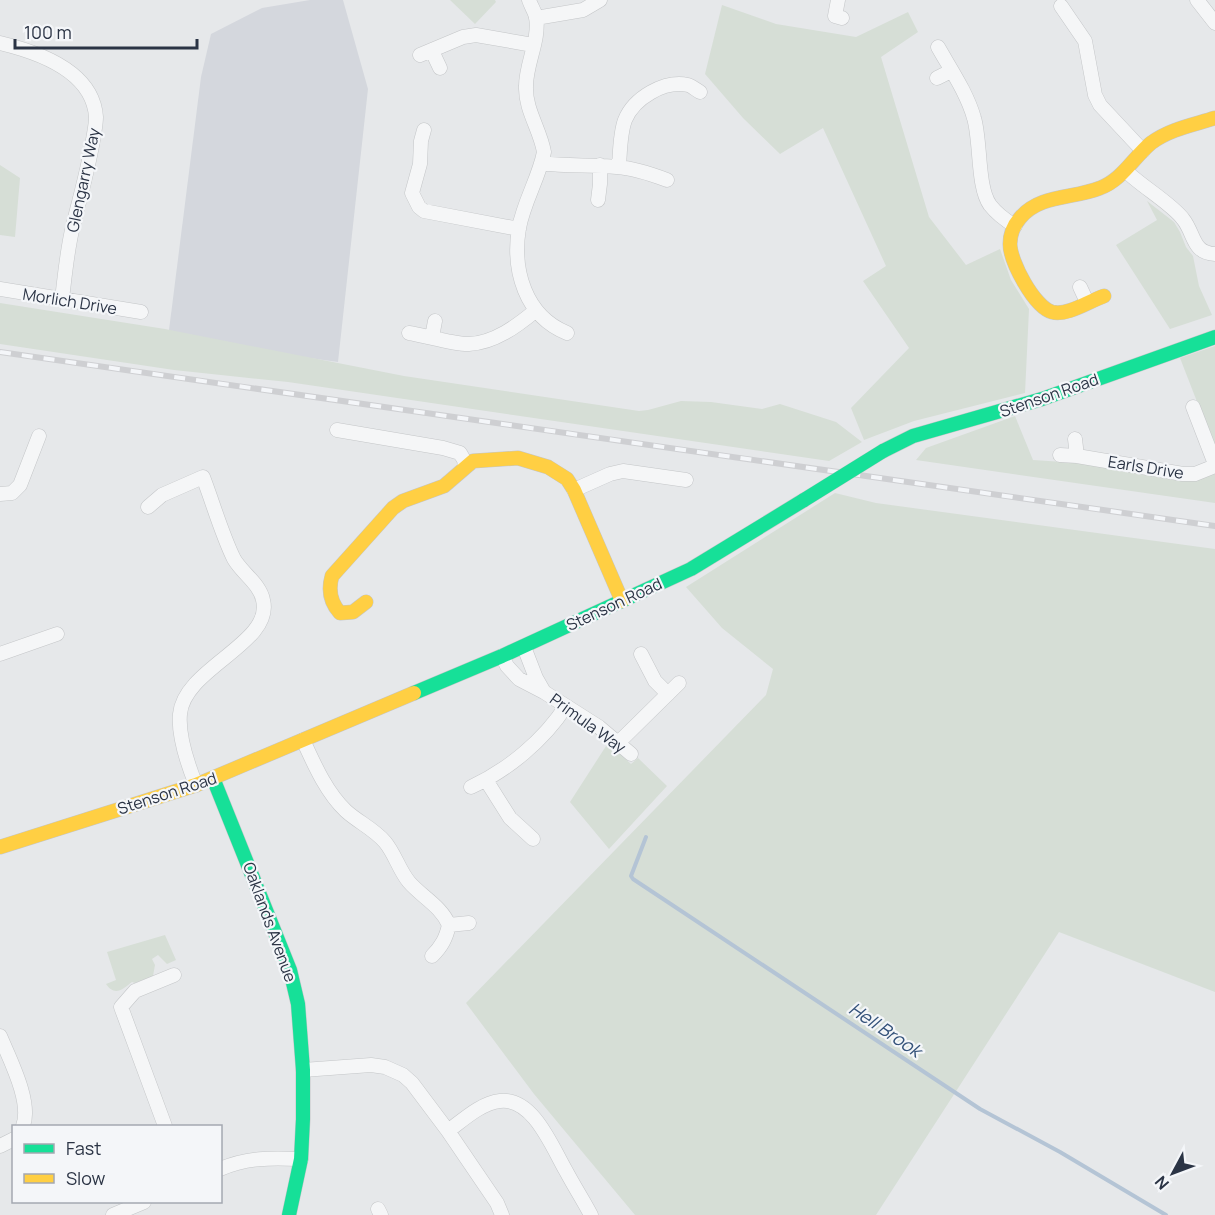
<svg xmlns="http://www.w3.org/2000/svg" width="1215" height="1215" font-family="Manrope,sans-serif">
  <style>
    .built { fill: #d4d7dd }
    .green { fill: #d6ded6 }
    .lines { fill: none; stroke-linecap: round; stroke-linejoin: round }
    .stream { stroke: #b4c4d5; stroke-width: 4 }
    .street-casing { stroke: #c4c6c8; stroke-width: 15 }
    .fast-casing { stroke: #c4c6c8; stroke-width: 15 }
    .slow-casing { stroke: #c4c6c8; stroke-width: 15 }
    .street { stroke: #f5f6f7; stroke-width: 14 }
    .fast { stroke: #16e098; stroke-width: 14 }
    .slow { stroke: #ffcf43; stroke-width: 14 }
    .rail-casing { stroke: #cecfd2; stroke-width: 6 }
    .rail { stroke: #f4f6f9; stroke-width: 4; stroke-dasharray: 11; stroke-linecap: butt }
    .fast-bridge-casing { stroke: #c4c6c8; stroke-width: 15; stroke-linecap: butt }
    .fast-bridge { stroke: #16e098; stroke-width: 14 }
    .labels { text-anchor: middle; stroke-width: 4.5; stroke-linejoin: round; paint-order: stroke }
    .street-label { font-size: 16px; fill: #2b3445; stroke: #f4f6f9 }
    .water-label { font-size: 18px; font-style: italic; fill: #34527a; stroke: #f4f6f9 }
  </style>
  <rect width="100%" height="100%" fill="#e6e8ea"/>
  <!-- built -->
  <path class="built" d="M310,0H343L368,89L338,362L168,338L201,77L211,34L262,8Z"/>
  <!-- green -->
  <path class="green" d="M450,0H495L496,2L475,24Z
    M722,5L776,24L856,37L908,12L918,32L881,57L929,217L966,265L1000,249L1011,280L1029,309L1025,393L914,421L864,440L851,408L909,348L863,281L886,266L823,128L780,154L743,118L705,74Z
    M0,165L20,178L15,237L0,235Z
    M1147,201L1174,222L1180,232L1186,247L1193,256L1199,286L1212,315L1170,329L1116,245L1157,220Z
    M0,303L165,329L404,376L639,411L648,410L681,401L711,402L762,409L780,404L836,422L862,442L829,461L288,382L174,370L0,344Z
    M1215,346V448L1180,358Z
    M1015,416L1033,460L1079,463L1194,478L1215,470V503L916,460L926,448Z
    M835,493L876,503L1215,549V992L1059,932L876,1215H635L534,1094L466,1003L766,695L773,669L722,628L686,587Z
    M608,743L631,764L638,758L667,786L609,849L570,802Z
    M165,935L176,960L167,964L158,955L152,959L155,965L153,976L135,983L132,982C123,989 115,997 106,984L116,980L107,952Z"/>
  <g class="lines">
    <!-- stream -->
    <path class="stream" d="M646,837L631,876L633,879L980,1109L1060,1152L1166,1215"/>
    <defs>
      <path id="street" d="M529,0C531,6 535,12 536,17C540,40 526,63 526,86C525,110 540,129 544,152C539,178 524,201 519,228C512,270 525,316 567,333
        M838,0L835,16L842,18
        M1197,0L1215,23
        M1061,6L1085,41L1095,95L1100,105L1143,151
        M536,18L583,10L600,0
        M0,43C38,52 93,71 96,117C96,125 94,133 93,140C88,170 80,197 73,226C67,250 65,275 62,299
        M938,47C951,70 967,93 974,118C981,141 977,187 990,205C997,214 1005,220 1015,226
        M432,51L440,68
        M420,55L463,37L476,35L533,45
        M937,78L951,71
        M424,130L421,141L420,164L412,193L419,207L424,211L519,229
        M542,163C567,167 592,164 617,167C634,168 651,174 667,180
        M619,167C620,152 620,133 625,120C634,98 664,80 688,85C692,86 696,90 700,92
        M1126,171C1141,186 1172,204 1183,219C1195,234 1192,253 1215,254
        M598,200L600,184V165
        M1080,287L1087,302
        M0,289L141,312
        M409,333C423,335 456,345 469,344C494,343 517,326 535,311
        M432,337L435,321
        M1193,407L1215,464
        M337,430L443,448L460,453L464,460L465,467
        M1075,439L1077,456
        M1060,455L1077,456L1183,474H1195L1215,466
        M574,490L610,474L623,471L686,480
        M0,494L12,493L20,485L39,436
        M148,507L162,495L203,477C213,503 222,535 234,559C242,573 260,584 263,600C274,643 184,668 180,714C178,735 188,765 196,785
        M524,647L536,678L544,692
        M0,654L57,634
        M641,654L655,681L668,694
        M502,656L507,666L519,679L544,692L599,727L631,754
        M303,740C314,764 326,792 346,811C358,822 374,829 385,842C395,854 399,870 409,882C422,897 441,906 449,925
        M618,743L679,683
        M486,780L510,818L533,839
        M471,787C508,770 544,740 566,706
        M432,956C442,946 446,938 449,925L469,923
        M0,1036C10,1060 32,1102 23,1126
        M303,1070L371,1065L385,1067L403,1075L412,1083L448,1131L497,1203L502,1215
        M165,1126L121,1007L135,991L174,975
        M448,1131C463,1120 481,1103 500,1101C533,1097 552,1147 566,1171C574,1186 583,1200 591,1215
        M0,1146L14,1139
        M220,1169C249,1157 271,1158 301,1159
        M378,1209L381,1215
        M113,1215L144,1202"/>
      <path id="fast" d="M883,451L913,436L1042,399L1215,337
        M414,693L502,656L691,569L804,500
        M213,778L290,970L298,1004L303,1070V1119L301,1159L289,1215"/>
      <path id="slow" d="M1104,296C1089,301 1068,316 1052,312C1034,307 1010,261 1010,244C1010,235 1014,225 1020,218C1040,194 1073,199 1100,188C1122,180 1133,158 1151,143C1170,129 1193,125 1215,118
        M366,602L353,612L340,613C330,602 328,590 332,576L393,508L403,501L444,486L473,461L518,458L548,467L567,479L574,490L622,601
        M0,847L196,785L414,693"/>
    </defs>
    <!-- street casing -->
    <use href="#street" class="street-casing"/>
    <!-- fast casing -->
    <use href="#fast" class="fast-casing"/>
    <!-- slow casing -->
    <use href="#slow" class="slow-casing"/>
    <!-- street -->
    <use href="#street" class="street"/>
    <!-- fast -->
    <use href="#fast" class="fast"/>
    <!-- slow -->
    <use href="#slow" class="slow"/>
    <defs>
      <path id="rail" d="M0,352L1215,526"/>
    </defs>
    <!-- rail casing -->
    <use href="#rail" class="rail-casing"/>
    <!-- rail -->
    <use href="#rail" class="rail"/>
    <defs>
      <path id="fast-bridge" d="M804,500L883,451"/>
    </defs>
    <!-- fast-bridge casing -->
    <use href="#fast-bridge" class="fast-bridge-casing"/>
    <!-- fast-bridge -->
    <use href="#fast-bridge" class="fast-bridge"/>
  </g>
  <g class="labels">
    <!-- street labels -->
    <g class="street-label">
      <text transform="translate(83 180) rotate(-78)" y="6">Glengarry Way</text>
      <text transform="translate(70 301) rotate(9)" y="6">Morlich Drive</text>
      <text transform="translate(1049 395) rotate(-19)" y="6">Stenson Road</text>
      <text transform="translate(1146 467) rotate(9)" y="6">Earls Drive</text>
      <text transform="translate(614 604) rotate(-25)" y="6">Stenson Road</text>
      <text transform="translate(588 723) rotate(36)" y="6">Primula Way</text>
      <text transform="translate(167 793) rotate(-18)" y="6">Stenson Road</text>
      <text transform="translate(270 922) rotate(70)" y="6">Oaklands Avenue</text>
    </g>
    <!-- water labels -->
    <g class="water-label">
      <text transform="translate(885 1030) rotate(34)" y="6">Hell Brook</text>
    </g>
  </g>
  <!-- legend -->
  <rect x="12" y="1125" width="210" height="78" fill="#f4f6f9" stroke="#a4a8b1" stroke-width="1.5"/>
  <rect x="24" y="1144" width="30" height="9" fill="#16e098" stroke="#a4a8b1" stroke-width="1.5"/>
  <text x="66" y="1155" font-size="18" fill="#2b3445">Fast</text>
  <rect x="24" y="1174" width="30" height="9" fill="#ffcf43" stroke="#a4a8b1" stroke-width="1.5"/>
  <text x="66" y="1185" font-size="18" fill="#2b3445">Slow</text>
  <!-- north arrow -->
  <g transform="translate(1173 1173) rotate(229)" stroke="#f4f6f9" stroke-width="4.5" paint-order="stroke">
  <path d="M0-4.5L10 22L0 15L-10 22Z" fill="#2b3445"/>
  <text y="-9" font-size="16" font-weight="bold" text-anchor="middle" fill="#2b3445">N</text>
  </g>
  <!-- scale -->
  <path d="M15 39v9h182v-9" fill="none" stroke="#2b3445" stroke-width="3"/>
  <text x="24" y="39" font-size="18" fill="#2b3445" stroke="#f4f6f9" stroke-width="4.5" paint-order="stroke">100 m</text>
</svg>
